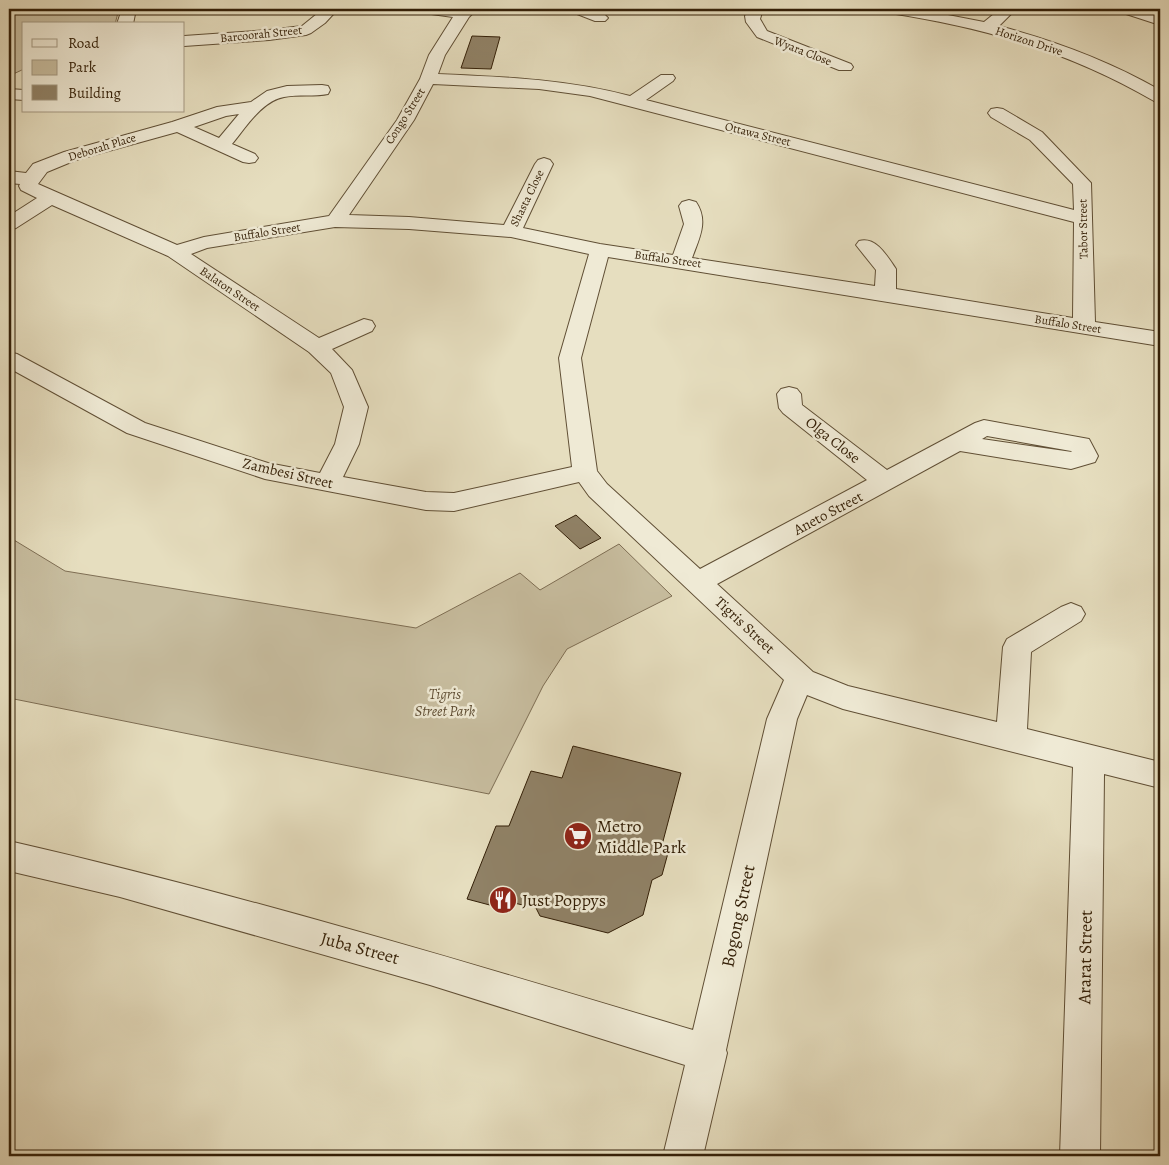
<svg xmlns="http://www.w3.org/2000/svg" width="1169" height="1165" font-family="Alegreya,serif">
  <style>
    .green { fill: #c8bea0; stroke: #7e6e54 }
    .building { fill: #908267; stroke: #331f07 }
    .lines { fill: none; stroke-linecap: round; stroke-linejoin: round }
    .minor-casing { stroke: #604f35; stroke-width: 2 }
    .minor { fill: #efead5; fill-rule: evenodd }
    .labels { text-anchor: middle; stroke-width: 5; stroke-linejoin: round; paint-order: stroke }
    .far-street-label { font-size: 12px; fill: #331f07; stroke: #efead5 }
    .street-label { font-size: 15px; fill: #331f07; stroke: #efead5 }
    .park-label { font-size: 15px; font-style: italic; fill: #604f35; stroke: #efead5 }
    .near-poi-label { font-size: 18px; fill: #331f07; stroke: #efead5; text-anchor: start }
    .near-street-label { font-size: 18px; fill: #331f07; stroke: #efead5 }
  </style>
  <rect width="100%" height="100%" fill="#e6debf"/>
  <filter id="stains"><feTurbulence type="fractalNoise" baseFrequency=".004" numOctaves="4"/><feColorMatrix values="0 0 0 0 .2 0 0 0 0 .09 0 0 0 0 .02 0 0 0 .5 -.17"/></filter>
  <radialGradient id="worn" r=".72"><stop offset=".6" stop-color="#630" stop-opacity="0"/><stop offset="1" stop-color="#630" stop-opacity=".3"/></radialGradient>
  <!-- green -->
  <path class="green" d="M9,9H119L115,24H24V69L9,76Z
    M9,537L65,571L416,628L520,573L540,590L619,544L672,596L567,649L543,686L489,794L9,698Z"/>
  <!-- building -->
  <path class="building" d="M472,36L500,37L491,69L461,68Z
    M576,515L601,538L580,549L555,526Z
    M573,746L681,773L662,845L668,853L662,875L652,880L643,915L608,933L540,916L536,908L514,903L501,908L467,899L496,826H509L531,771L562,778Z"/>
  <g class="lines">
    <defs>
      <path id="minor" d="M122,9H136L133,24H117Z
        M323,9H338L325,23L311,33L306,35L269,40L184,46V36L269,30L302,26Z
        M415,9H477L469,17L445,55L438,74C504,77 565,79 630,96L661,75H673L675,78L673,81L646,100L1074,210L1073,184L1030,140L991,117L988,113L991,109L997,108L1003,109L1042,132L1091,183L1095,322L1160,332V346L608,257L581,358L597,471L607,484L700,569L867,480L783,413L779,408L777,394L781,389L789,387L797,389L801,394L802,405L887,470L975,423L984,420L1089,439L1098,456L1095,462L1071,469L960,451L717,584L813,672L848,686L997,722L1003,647L1007,639L1061,607L1071,603L1081,607L1085,614L1081,621L1031,652L1027,729L1160,762V788L1104,774L1100,1156H1060L1073,767L843,709L807,695L797,719L726,1050L727,1053L703,1156H663L685,1065L430,985L120,897L9,871V841C240,894 466,962 693,1030L767,719L784,680L589,496L579,482L454,511L426,510L265,479L127,433L9,368V352L17,354L145,423L268,463L320,473L335,444L344,407L331,373L309,352L168,256L52,205L16,228L9,230V216L37,198L21,190L19,186L20,184L9,183V171L26,173L33,164L64,152L172,122L217,107L251,102L267,91L287,86L322,85L328,86L330,90L328,94C314,97 299,94 284,97C262,101 246,127 232,144L255,154L258,158L255,162L249,163L243,162L177,132L76,160L47,172L38,184L177,245L204,237L329,216L397,120L420,79L429,55L453,17L417,12ZM433,84L539,89L590,96L1074,222L1073,318L896,289V269C887,256 876,236 859,241L856,245L876,270L875,286L692,258C699,239 709,221 696,202L689,200L682,202L679,206L684,224L673,255L600,244L523,228L553,164L550,160L544,158L538,160L535,164L504,225L409,217L349,215L414,120ZM239,114L219,138L194,127L226,116ZM335,227L409,229L511,237L589,254L559,358L572,467L454,493L426,492L343,477L359,444L368,407L352,370L332,349L372,331L375,326L372,321L364,319L319,338L191,254L207,248ZM987,436L1071,451L1072,452L982,439Z
        M570,9C582,9 599,7 608,18L605,21H595L572,12Z
        M749,9H763L760,19L767,31L851,64L853,67L851,70H839L757,37L746,22L745,16Z
        M883,9H917L984,22L1000,9H1016L999,26C1056,41 1109,61 1160,90V102L1154,101C1070,52 986,28 890,13L885,12Z
        M1118,9H1139L1160,16V25L1120,12Z
        M9,89L24,90V100L9,99Z"/>
    </defs>
    <!-- minor casing -->
    <use href="#minor" class="minor-casing"/>
    <!-- minor -->
    <use href="#minor" class="minor"/>
  </g>
  <!-- icons -->
  <defs>
    <symbol id="supermarket-disc" viewBox="-11 -11 22 22"><circle r="9.5" fill="#8f2418" stroke="#efead5"/><path d="M-6-5.5h2.5l.6 2H6L4.5 2H-2.5L-4.4-4H-6ZM-1.5 3.2a1.3 1.3 0 1 0 .1 0ZM3 3.2a1.3 1.3 0 1 0 .1 0Z" fill="#fff"/></symbol>
    <symbol id="restaurant-disc" viewBox="-11 -11 22 22"><circle r="9.5" fill="#8f2418" stroke="#efead5"/><path d="M-5-6h1v4h1v-4h1v4h1v-4h1v5L-1.5 .5V6h-2V.5L-5-1ZM5-6V6H3V1.5H1.5Q1.5-4 5-6Z" fill="#fff"/></symbol>
  </defs>
  <g fill-rule="evenodd">
    <use href="#supermarket-disc" x="562" y="820" width="32" height="32"/>
    <use href="#restaurant-disc" x="487" y="884" width="32" height="32"/>
  </g>
  <g class="labels">
    <!-- far-street labels -->
    <g class="far-street-label">
      <text transform="translate(261 34) rotate(-6)" y="4">Barcoorah Street</text>
      <text transform="translate(1029 41) rotate(18)" y="4">Horizon Drive</text>
      <text transform="translate(803 51) rotate(21)" y="4">Wyara Close</text>
      <text transform="translate(405 116) rotate(-58)" y="4">Congo Street</text>
      <text transform="translate(758 134) rotate(14)" y="4">Ottawa Street</text>
      <text transform="translate(102 147) rotate(-17)" y="4">Deborah Place</text>
      <text transform="translate(527 198) rotate(-64)" y="4">Shasta Close</text>
      <text transform="translate(1083 229) rotate(-91)" y="4">Tabor Street</text>
      <text transform="translate(267 232) rotate(-9)" y="4">Buffalo Street</text>
      <text transform="translate(668 259) rotate(8)" y="4">Buffalo Street</text>
      <text transform="translate(230 289) rotate(34)" y="4">Balaton Street</text>
      <text transform="translate(1068 324) rotate(9)" y="4">Buffalo Street</text>
    </g>
    <!-- street labels -->
    <g class="street-label">
      <text transform="translate(833 440) rotate(38)" y="5">Olga Close</text>
      <text transform="translate(288 473) rotate(13)" y="5">Zambesi Street</text>
      <text transform="translate(828 513) rotate(-28)" y="5">Aneto Street</text>
      <text transform="translate(745 625) rotate(43)" y="5">Tigris Street</text>
    </g>
    <!-- park labels -->
    <g class="park-label">
      <text x="445" y="699">Tigris<tspan x="445" dy="17">Street Park</tspan></text>
    </g>
    <!-- near-poi labels -->
    <g class="near-poi-label">
      <text x="597" y="832">Metro<tspan x="597" dy="21">Middle Park</tspan></text>
      <text x="522" y="906">Just Poppys</text>
    </g>
    <!-- near-street labels -->
    <g class="near-street-label">
      <text transform="translate(738 916) rotate(-78)" y="6">Bogong Street</text>
      <text transform="translate(360 948) rotate(15)" y="6">Juba Street</text>
      <text transform="translate(1085 957) rotate(-89)" y="6">Ararat Street</text>
    </g>
  </g>
  <!-- margin -->
  <rect width="1169" height="1165" fill="none" stroke="#e6debf" stroke-width="30"/>
  <rect x="10" y="10" width="1149" height="1145" fill="none" stroke="#331f07" stroke-width="2.5"/>
  <rect x="15" y="15" width="1139" height="1135" fill="none" stroke="#331f07"/>
  <!-- legend -->
  <rect x="22" y="22" width="162" height="90" fill="#efead5" stroke="#a49983"/>
  <rect x="32" y="39" width="25" height="8" fill="#efead5" stroke="#a49983"/>
  <text x="68" y="48" font-size="15" fill="#331f07">Road</text>
  <rect x="32" y="60" width="25" height="15" fill="#c8bea0" stroke="#a49983"/>
  <text x="68" y="72" font-size="15" fill="#331f07">Park</text>
  <rect x="32" y="85" width="25" height="15" fill="#908267" stroke="#a49983"/>
  <text x="68" y="98" font-size="15" fill="#331f07">Building</text>
  <rect width="100%" height="100%" filter="url(#stains)"/>
  <rect width="100%" height="100%" fill="url(#worn)"/>
</svg>
